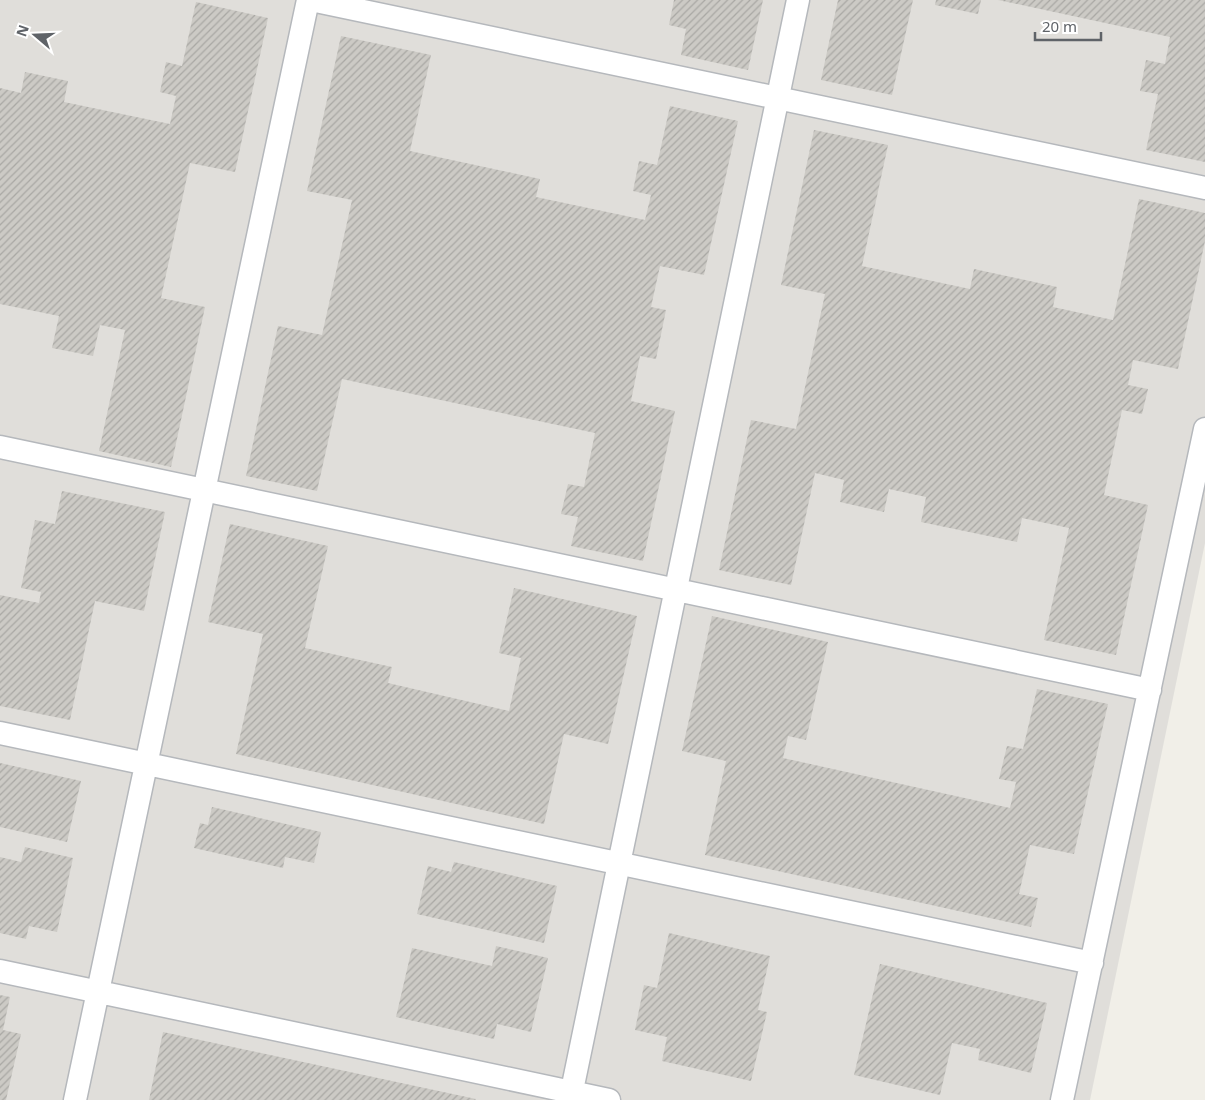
<svg xmlns="http://www.w3.org/2000/svg" width="1205" height="1100" font-family="'Noto Sans',sans-serif">
  <style>
    .industrial { fill: #e0deda }
    .building { fill: url(#building-hatch) }
    .lines { fill: none; stroke-linecap: round; stroke-linejoin: round }
    .minor-casing { stroke: #b5b8bc; stroke-width: 25 }
    .minor { stroke: #fff; stroke-width: 22 }
  </style>
  <defs>
    <pattern id="building-hatch" width="6" height="6" patternUnits="userSpaceOnUse" patternTransform="scale(1.25)"><rect width="6" height="6" fill="#cccac5"/><path d="M-1 1l2-2M0 6l6-6M5 7l2-2" fill="none" stroke="#a9a8a4"/></pattern>
  </defs>
  <rect width="100%" height="100%" fill="#f1efe8"/>
  <!-- industrial -->
  <path class="industrial" d="M0,0H1205V543L1090,1100H0Z"/>
  <!-- building -->
  <path class="building" d="M674,0H763L748,70L681,55L686,29L669,25Z
    M838,0H913L892,95L821,80Z
    M936,0H981L978,14L935,5Z
    M998,0H1205V162L1146,150L1158,94L1140,91L1146,60L1165,64L1170,37Z
    M196,2L268,18L235,172L190,163L161,298L205,307L171,467L99,451L125,330L100,325L93,356L52,348L59,316L0,304V88L21,93L25,72L68,81L64,102L170,124L176,96L160,92L166,62L182,66Z
    M341,36L431,55L410,151L540,179L536,197L645,220L651,195L633,191L639,161L657,165L670,106L738,121L704,275L660,266L651,307L666,310L656,359L640,356L631,401L675,411L643,561L571,546L578,517L561,514L568,484L584,487L595,433L342,379L317,491L246,476L278,326L322,335L352,200L307,191Z
    M814,130L888,145L862,266L970,289L974,269L1057,287L1053,307L1113,320L1139,199L1205,213V241L1178,369L1133,360L1128,385L1148,389L1142,414L1122,410L1104,495L1148,505L1116,655L1044,640L1069,528L1022,518L1017,542L921,522L926,497L889,489L884,512L840,502L844,480L815,473L791,585L719,570L751,420L796,429L825,294L781,285Z
    M62,491L165,512L144,611L95,601L70,720L0,706V595L39,603L41,592L21,588L35,520L55,524Z
    M230,524L328,546L305,648L392,667L388,683L509,711L521,658L499,653L514,588L637,616L608,744L564,734L544,824L236,754L263,634L208,622Z
    M712,616L828,642L806,740L788,736L783,758L1010,808L1016,782L999,779L1007,746L1023,749L1037,689L1108,704L1074,854L1030,845L1019,894L1038,898L1031,927L705,855L726,761L682,751Z
    M0,763L81,781L67,842L0,827Z
    M212,807L321,832L314,863L285,857L283,868L194,848L200,823L208,825Z
    M25,847L73,858L57,932L29,926L26,939L0,933V857L21,862Z
    M454,862L557,886L544,943L417,914L428,866L451,872Z
    M669,933L770,956L758,1010L767,1012L751,1081L662,1061L667,1037L635,1030L644,985L657,988Z
    M496,946L548,958L531,1032L497,1024L494,1039L396,1017L412,948L492,966Z
    M880,964L1047,1003L1031,1073L978,1060L980,1049L952,1043L940,1095L854,1075Z
    M0,995L10,997L3,1030L21,1034L6,1100H0Z
    M163,1032L476,1099L475,1100H149Z"/>
  <g class="lines">
    <defs>
      <path id="minor" d="M311,0L1205,188
        M0,447L1150,690
        M0,733L1092,963
        M0,971L609,1100
        M75,1100L308,0
        M570,1100L798,0
        M1062,1100L1205,429"/>
    </defs>
    <!-- minor casing -->
    <use href="#minor" class="minor-casing"/>
    <!-- minor -->
    <use href="#minor" class="minor"/>
  </g>
  <!-- north arrow -->
  <g transform="translate(35 35) rotate(289)" stroke="#ffffff" stroke-width="4" paint-order="stroke">
  <path d="M0-4L9 19L0 12L-9 19Z" fill="#5f6368"/>
  <text y="-8" font-size="14" font-weight="bold" text-anchor="middle" fill="#5f6368">N</text>
  </g>
  <!-- scale -->
  <path d="M1035 32v8h66v-8" fill="none" stroke="#5f6368" stroke-width="2.5"/>
  <text x="1042" y="32" font-size="15" fill="#5f6368" stroke="#ffffff" stroke-width="4" paint-order="stroke">20 m</text>
</svg>
